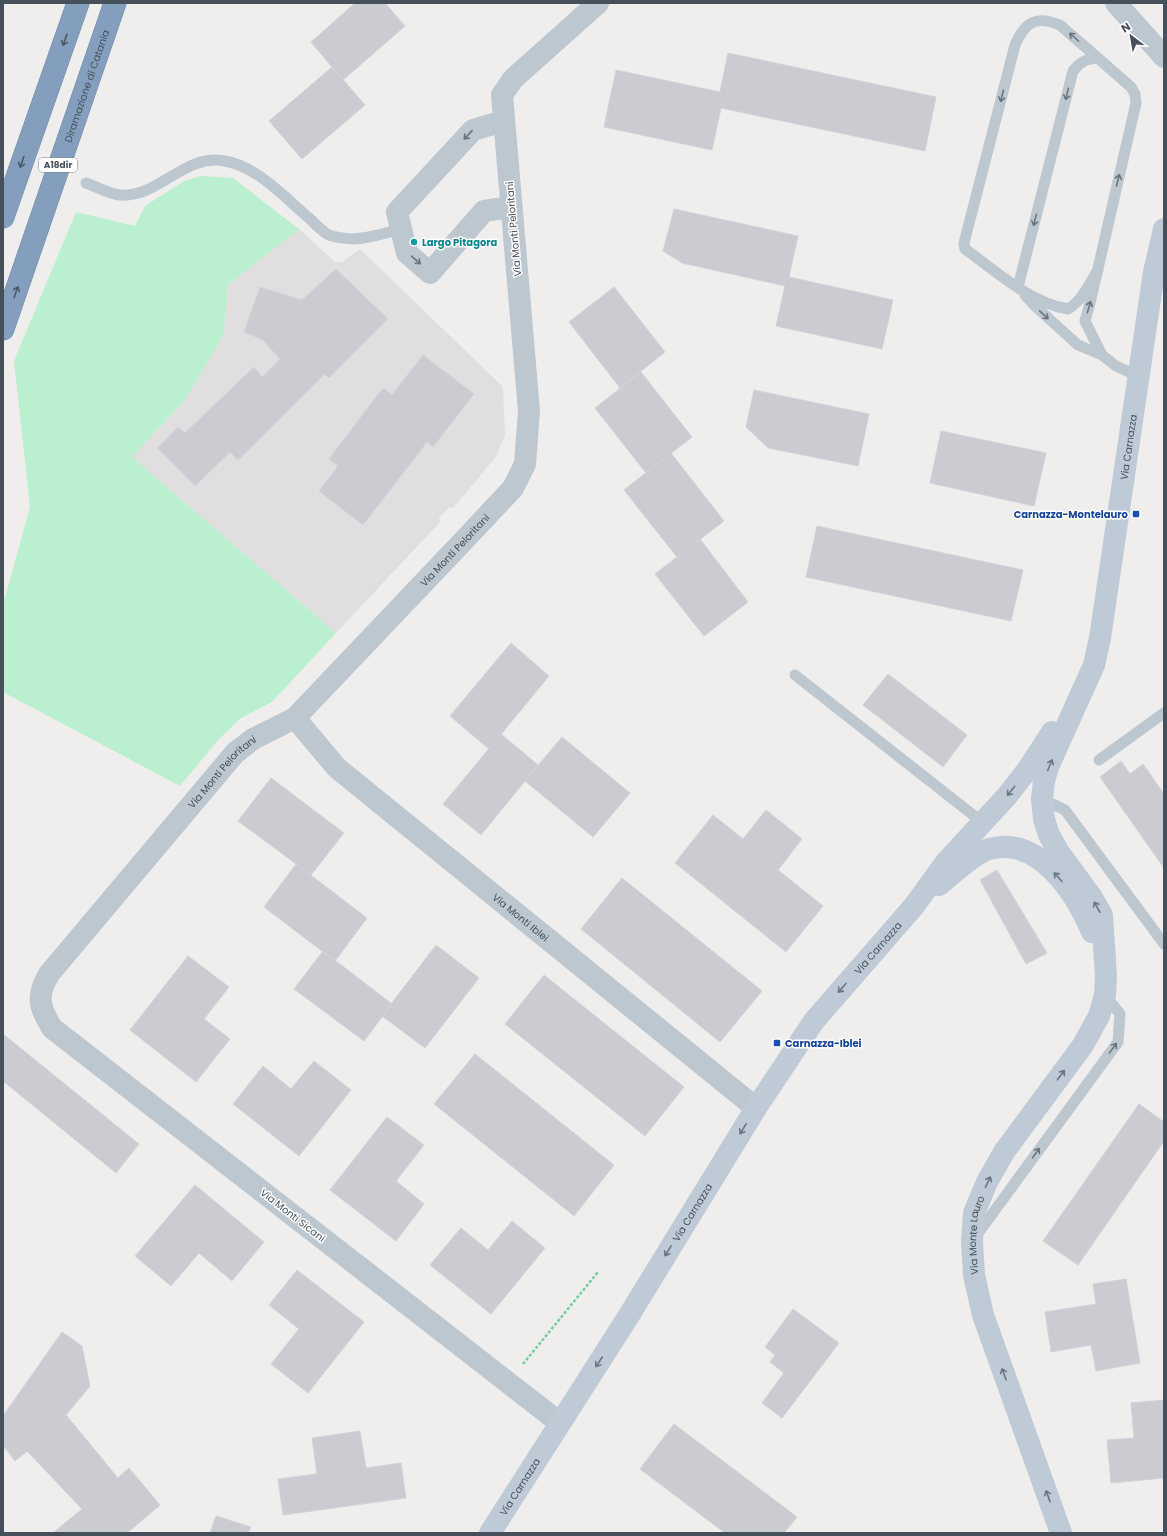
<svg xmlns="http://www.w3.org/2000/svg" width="1167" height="1536" font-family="Poppins,sans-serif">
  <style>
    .education { fill: #e1dedf }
    .green { fill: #baefd0 }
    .building { fill: #caccd2; stroke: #d1d3d9 }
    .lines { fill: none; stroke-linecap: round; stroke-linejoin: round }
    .motorway-casing { stroke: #6f8aa9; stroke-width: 23 }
    .path { stroke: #72cda2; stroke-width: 2.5; stroke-dasharray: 3 2; stroke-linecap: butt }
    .service { stroke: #bdc7d0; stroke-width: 11 }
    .minor { stroke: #bdc7d0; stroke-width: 22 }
    .secondary { stroke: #bfcad7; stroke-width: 22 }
    .motorway { stroke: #849fbd; stroke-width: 22 }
    .oneway { stroke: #69747e }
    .oneway2 { stroke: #4b5865 }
    .oneway3 { stroke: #6a7580 }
    .culture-dot { fill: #0f9aa8; stroke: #fff; stroke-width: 1.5 }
    .transit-dot { fill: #1a4fb4; stroke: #fff; stroke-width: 1.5 }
    .labels { text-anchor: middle; stroke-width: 3; stroke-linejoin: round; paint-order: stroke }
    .shield { fill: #fff; stroke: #7d848c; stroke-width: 1 }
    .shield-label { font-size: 9px; font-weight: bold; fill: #45505b }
    .street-label { font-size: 10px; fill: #45505b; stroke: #fff }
    .culture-label { font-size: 10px; font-weight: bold; fill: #0d838f; stroke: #fff; text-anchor: start }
    .transit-label { font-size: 10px; font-weight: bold; fill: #164399; stroke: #fff; text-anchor: end }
  </style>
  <rect width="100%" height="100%" fill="#f0eded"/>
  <!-- education -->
  <path class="education" d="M299,229L335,262H342L360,249L503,387L505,436L495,458L453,508L449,507L439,518L440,522L336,633L132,457L184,401L214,352L224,333L228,285Z"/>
  <!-- green -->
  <path class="green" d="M201,176L233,178L299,229L228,285L224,333L214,352L184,401L132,457L336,633L272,702L241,718L219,739L180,786L3,692V605L30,507L14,361L76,212L135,226L145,206L184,181Z"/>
  <!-- building -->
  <path class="building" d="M355,3H385L405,26L343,80L311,42Z
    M728,53L936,97L925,151L721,108L712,150L604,127L616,70L720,92Z
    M332,67L365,105L302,159L269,121Z
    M674,209L798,236L789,277L893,300L882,349L776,326L785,286L682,263L663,251Z
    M336,269L388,319L329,378L325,374L238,460L230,452L195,486L158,448L178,427L185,433L254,367L262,377L280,359L263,340L244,332L260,287L302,300Z
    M614,287L665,352L620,388L569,322Z
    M423,355L474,394L433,447L427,442L363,525L319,491L338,466L329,459L383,388L392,395Z
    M641,372L692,437L646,473L595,408Z
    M754,390L869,414L858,466L768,448L746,427Z
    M941,431L1046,453L1034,506L930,483Z
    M671,453L724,521L677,557L624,490Z
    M817,526L1023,570L1011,621L806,577Z
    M700,539L748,602L704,636L655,574Z
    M511,643L549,676L489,749L450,716Z
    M888,674L967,735L943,767L863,705Z
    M501,734L538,765L481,835L443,804Z
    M562,737L630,793L593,837L525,781Z
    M1121,761L1130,774L1143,764L1164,794V868L1100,777Z
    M271,778L344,833L311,875L238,821Z
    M766,810L802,839L778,870L823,906L786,952L675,863L713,815L743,839Z
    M296,864L367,918L335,961L264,907Z
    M997,870L1047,953L1026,964L980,880Z
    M622,878L762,991L720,1042L581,929Z
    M436,945L479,978L425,1048L382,1016Z
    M323,951L392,1004L364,1041L294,989Z
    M188,956L229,987L204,1019L230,1039L196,1082L130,1030Z
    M544,975L684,1087L645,1136L505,1024Z
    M3,1034L139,1144L116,1173L3,1081Z
    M475,1054L614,1165L574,1216L434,1104Z
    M314,1061L351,1090L299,1156L233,1104L263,1066L291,1089Z
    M1139,1104L1164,1122V1141L1078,1265L1043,1241Z
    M387,1117L424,1145L396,1181L424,1204L396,1241L330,1190Z
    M195,1185L264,1242L232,1281L199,1253L171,1286L135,1256Z
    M512,1221L545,1248L491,1314L430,1265L461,1228L488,1250Z
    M297,1270L364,1322L308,1393L271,1364L299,1329L269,1305Z
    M1126,1279L1140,1363L1096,1371L1091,1345L1051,1352L1045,1312L1096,1304L1093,1284Z
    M793,1309L839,1343L782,1418L762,1403L784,1373L770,1362L775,1355L765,1347Z
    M62,1332L82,1346L90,1386L66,1415L118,1478L129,1468L160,1505L127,1533H53L82,1509L27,1451L15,1461L3,1445V1416Z
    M1164,1400V1478L1111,1483L1107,1440L1134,1438L1131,1403Z
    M674,1424L797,1517L784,1533H725L640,1469Z
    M360,1431L366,1468L401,1463L406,1498L283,1515L278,1479L317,1474L312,1438Z
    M216,1516L251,1527L248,1533H210Z"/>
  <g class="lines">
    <defs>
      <g id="motorway">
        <path d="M3,217L78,3"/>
        <path id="s5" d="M3,329L115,3"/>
      </g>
    </defs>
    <!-- motorway casing -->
    <use href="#motorway" class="motorway-casing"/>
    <!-- path -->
    <path class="path" d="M523,1364L598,1272"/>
    <!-- service -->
    <path class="service" d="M86,183C97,187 109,194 120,195C159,198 184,153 225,161C258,167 284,197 309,218C314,223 321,230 327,234C331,237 349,239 354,239C370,238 386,233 401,229
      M1098,270C1089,284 1082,301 1068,309C1030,303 996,271 965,249L964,243L1015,45C1025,22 1036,15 1060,25L1131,87L1135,94L1136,103L1091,299L1085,321L1102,355
      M1018,287L1073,71C1080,62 1086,59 1097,58
      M1025,295L1035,306L1078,345L1102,355L1116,366L1138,376
      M795,675L982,822
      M1099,760L1164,713
      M1042,799L1065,810L1164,944
      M976,1236L1118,1042L1120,1014L1105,995"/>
    <!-- minor -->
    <g class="minor">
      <path d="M1116,3L1164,57"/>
      <path d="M503,121L473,130L397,212L407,253L430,273L484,211L511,207"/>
      <path id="s1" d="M295,718L337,768L756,1108"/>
      <path id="s2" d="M560,1423L52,1028C39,1007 36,996 49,974L235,753L253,739L295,718L469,535L513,488L525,464L529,411L502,95L513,79L598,3"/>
    </g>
    <!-- secondary -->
    <g class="secondary">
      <path d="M939,885C953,874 973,854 989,849C1039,835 1076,894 1092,932"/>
      <path id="s3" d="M490,1533L628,1317L756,1108L814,1021L914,906L946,862L1007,796L1028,769L1052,732"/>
      <path id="s4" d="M1061,1533L983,1315L974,1275L972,1241L974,1213L987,1182L1004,1152L1083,1045L1099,1016L1105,995L1106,976L1102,915L1091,896L1058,851L1049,835L1044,819L1042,799L1044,781L1048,767L1094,665L1100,638L1154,272L1164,229"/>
    </g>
    <!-- motorway -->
    <use href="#motorway" class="motorway"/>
  </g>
  <!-- one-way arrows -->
  <defs><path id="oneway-shaft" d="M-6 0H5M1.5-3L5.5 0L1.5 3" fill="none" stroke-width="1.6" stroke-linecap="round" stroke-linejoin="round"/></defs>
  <g class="oneway">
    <use href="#oneway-shaft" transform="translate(1074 37) rotate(-138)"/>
    <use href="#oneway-shaft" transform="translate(1067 94) rotate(104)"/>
    <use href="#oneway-shaft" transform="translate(1002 96) rotate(104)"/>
    <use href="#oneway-shaft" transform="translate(468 135) rotate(133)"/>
    <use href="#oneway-shaft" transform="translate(1118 180) rotate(-77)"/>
    <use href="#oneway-shaft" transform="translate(1035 220) rotate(104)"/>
    <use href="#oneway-shaft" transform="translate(416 260) rotate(41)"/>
    <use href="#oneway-shaft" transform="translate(1089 307) rotate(-74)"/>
    <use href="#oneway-shaft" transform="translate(1044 315) rotate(43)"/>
    <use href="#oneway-shaft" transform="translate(1113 1048) rotate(-54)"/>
    <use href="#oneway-shaft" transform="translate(1036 1153) rotate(-54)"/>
  </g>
  <g class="oneway2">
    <use href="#oneway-shaft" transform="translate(65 40) rotate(109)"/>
    <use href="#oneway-shaft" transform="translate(22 162) rotate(109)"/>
    <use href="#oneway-shaft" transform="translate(16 292) rotate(-71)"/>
  </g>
  <g class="oneway3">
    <use href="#oneway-shaft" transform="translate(1050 765) rotate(-68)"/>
    <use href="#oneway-shaft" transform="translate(1011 791) rotate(129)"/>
    <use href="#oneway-shaft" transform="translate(1058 877) rotate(-132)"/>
    <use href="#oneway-shaft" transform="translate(1097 907) rotate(-119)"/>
    <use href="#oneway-shaft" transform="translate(842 988) rotate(131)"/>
    <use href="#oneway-shaft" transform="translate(1061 1075) rotate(-53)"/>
    <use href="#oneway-shaft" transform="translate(743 1129) rotate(122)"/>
    <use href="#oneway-shaft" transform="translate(988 1182) rotate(-64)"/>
    <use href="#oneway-shaft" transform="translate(668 1251) rotate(122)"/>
    <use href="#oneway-shaft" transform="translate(599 1362) rotate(123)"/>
    <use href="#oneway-shaft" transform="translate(1004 1374) rotate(-110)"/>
    <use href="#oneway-shaft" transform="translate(1048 1496) rotate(-110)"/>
  </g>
  <!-- markers -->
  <circle class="culture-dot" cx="414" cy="242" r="4"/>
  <g class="transit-dot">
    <rect x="1132" y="510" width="8" height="8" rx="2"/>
    <rect x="773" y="1039" width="8" height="8" rx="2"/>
  </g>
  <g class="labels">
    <!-- shield labels -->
    <rect class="shield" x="39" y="158" width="38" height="14" rx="3"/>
    <g class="shield-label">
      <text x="58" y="168">A18dir</text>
    </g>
    <!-- street labels -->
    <g class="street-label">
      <text dy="4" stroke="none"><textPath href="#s5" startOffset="257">Diramazione di Catania</textPath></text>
      <text transform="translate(513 229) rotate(-95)" y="4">Via Monti Peloritani</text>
      <text dy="4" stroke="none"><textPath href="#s4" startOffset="1169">Via Carnazza</textPath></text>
      <text dy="4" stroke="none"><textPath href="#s2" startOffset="1292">Via Monti Peloritani</textPath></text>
      <text dy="4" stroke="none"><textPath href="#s2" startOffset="968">Via Monti Peloritani</textPath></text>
      <text dy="4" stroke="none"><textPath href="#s1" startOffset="302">Via Monti Iblei</textPath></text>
      <text dy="4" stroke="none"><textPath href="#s3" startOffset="703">Via Carnazza</textPath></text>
      <text dy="4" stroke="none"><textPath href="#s3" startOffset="379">Via Carnazza</textPath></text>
      <text transform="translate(293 1215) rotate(38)" y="4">Via Monti Sicani</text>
      <text dy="4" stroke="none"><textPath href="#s4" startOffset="313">Via Monte Lauro</textPath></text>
      <text dy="4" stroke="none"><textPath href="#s3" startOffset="55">Via Carnazza</textPath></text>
    </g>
    <!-- culture labels -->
    <g class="culture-label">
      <text x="422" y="246">Largo Pitagora</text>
    </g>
    <!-- transit labels -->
    <g class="transit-label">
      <text x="1128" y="518">Carnazza-Montelauro</text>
      <text x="785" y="1047" text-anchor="start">Carnazza-Iblei</text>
    </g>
  </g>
  <!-- border -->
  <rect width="1167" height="1536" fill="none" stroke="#45505b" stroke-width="8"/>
  <!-- north arrow -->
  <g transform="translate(1131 36) rotate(329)" stroke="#ffffff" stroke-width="3" paint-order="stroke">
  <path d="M0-3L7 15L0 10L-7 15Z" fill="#45505b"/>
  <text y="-6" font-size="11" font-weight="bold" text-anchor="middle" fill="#45505b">N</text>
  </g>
</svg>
